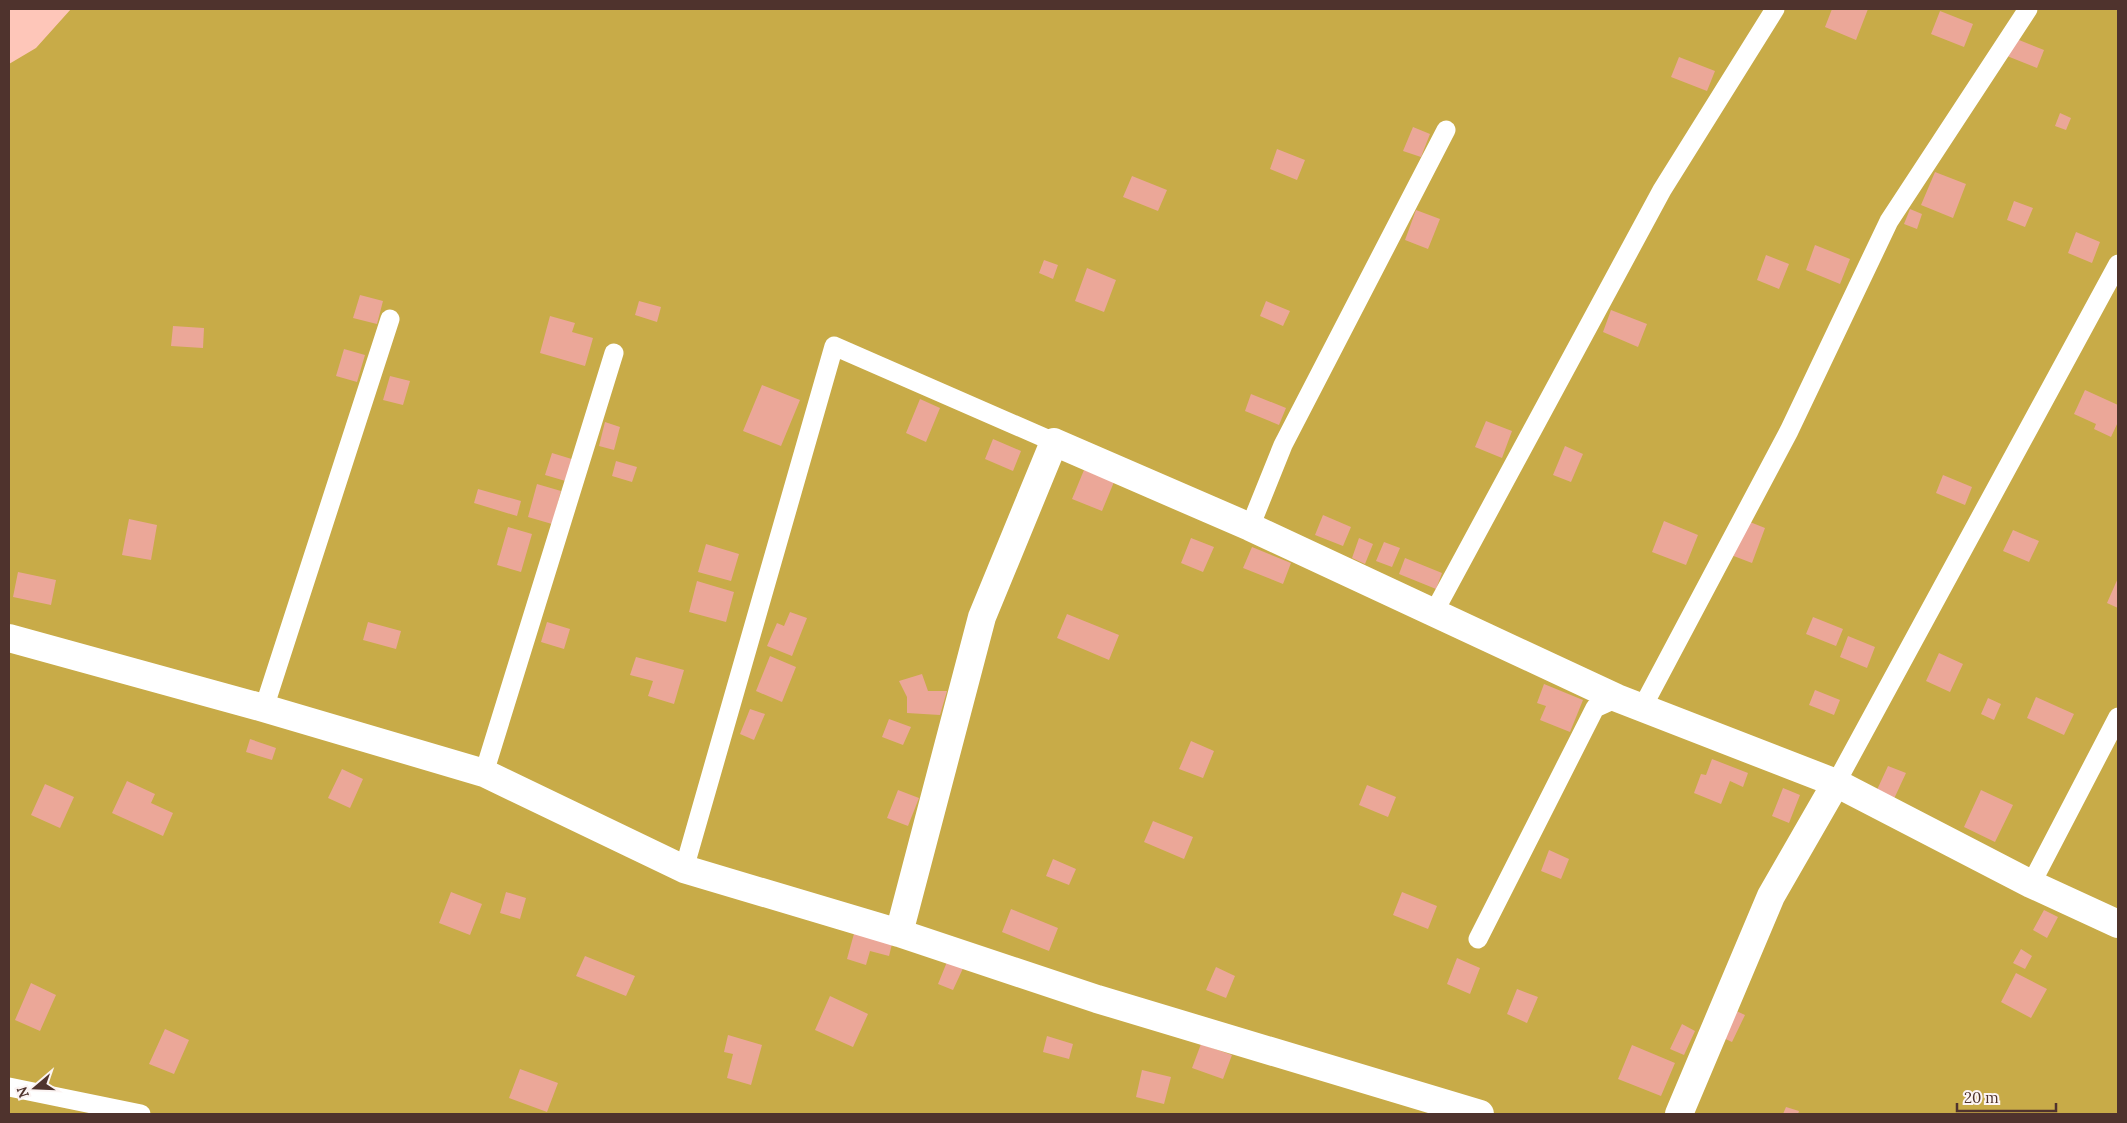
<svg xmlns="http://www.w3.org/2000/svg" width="2127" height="1123" font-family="Lora,serif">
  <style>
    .green { fill: #c8ab48 }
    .building { fill: #eba798 }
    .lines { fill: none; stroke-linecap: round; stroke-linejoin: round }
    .lane { stroke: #fff; stroke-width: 19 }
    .street { stroke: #fff; stroke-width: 28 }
  </style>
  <rect width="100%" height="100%" fill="#fec6b9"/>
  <!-- green -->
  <path class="green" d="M71,9H2118V1114H9V64L36,48Z"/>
  <!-- building -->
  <path class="building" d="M1832,9L1844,10L1868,9L1856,40L1825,27Z
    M1940,11L1973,24L1964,47L1931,34Z
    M2014,38L2044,50L2037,68L2007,56Z
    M1679,57L1715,71L1707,91L1671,77Z
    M2060,113L2071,118L2066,130L2055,126Z
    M1413,127L1430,134L1421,157L1403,151Z
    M1277,149L1305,160L1297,180L1270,169Z
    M1935,172L1966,184L1953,218L1921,205Z
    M1132,176L1167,190L1158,211L1123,197Z
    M2014,201L2033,208L2025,227L2007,220Z
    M1910,209L1922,214L1917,229L1904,224Z
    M1416,210L1440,219L1428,249L1405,240Z
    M2076,232L2100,242L2092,263L2068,253Z
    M1815,245L1850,259L1840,284L1806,270Z
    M1766,255L1789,264L1779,289L1757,280Z
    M1044,260L1058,265L1053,279L1039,273Z
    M1087,268L1116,280L1104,312L1075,301Z
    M360,295L383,301L377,324L353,318Z
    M639,301L661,307L657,322L635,315Z
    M1266,301L1290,311L1283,326L1260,316Z
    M1611,310L1647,324L1638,347L1603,332Z
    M550,316L575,323L572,332L593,338L585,366L540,353Z
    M173,326L204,328L203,348L171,346Z
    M344,349L365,355L357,382L336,376Z
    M390,376L410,381L403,405L383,400Z
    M762,385L800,400L781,446L743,431Z
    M2085,390L2118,405V422L2111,437L2094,429L2096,424L2074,414Z
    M1251,394L1286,408L1279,425L1245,411Z
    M920,399L940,408L926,442L906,433Z
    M1486,421L1512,431L1502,458L1475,447Z
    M605,422L620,427L614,450L599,446Z
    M993,439L1021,451L1013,471L985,459Z
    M1565,446L1583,454L1571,482L1553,475Z
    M552,453L575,460L569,482L545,475Z
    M616,461L637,467L632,482L612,476Z
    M1084,470L1114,482L1102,511L1072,499Z
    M1943,475L1972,487L1965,505L1936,493Z
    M537,484L561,491L552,524L528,517Z
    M478,489L521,501L517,516L474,503Z
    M1323,515L1351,527L1343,546L1315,535Z
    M129,519L157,525L151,560L122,555Z
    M1745,520L1765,528L1752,563L1731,555Z
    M1664,521L1698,535L1686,565L1652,552Z
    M508,527L532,534L521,572L497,565Z
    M2013,530L2039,541L2029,562L2003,551Z
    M1191,538L1214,547L1203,572L1181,563Z
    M1359,538L1373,544L1365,564L1352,558Z
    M1384,542L1400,548L1392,567L1376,561Z
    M706,544L739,554L731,581L698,572Z
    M1252,547L1291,563L1283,584L1243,568Z
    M1405,558L1442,573L1436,589L1399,574Z
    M18,572L56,580L51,605L13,597Z
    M2118,578V608L2107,603Z
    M697,581L734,592L726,622L689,612Z
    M790,612L807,618L792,656L767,646L777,623L784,626Z
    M1067,614L1119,635L1109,660L1057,638Z
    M1813,617L1843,629L1836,646L1806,634Z
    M368,622L401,631L396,649L363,640Z
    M547,622L570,629L564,649L541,642Z
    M1848,636L1875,647L1867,668L1840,657Z
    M1939,653L1963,664L1950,692L1926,681Z
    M770,656L796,667L782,702L756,691Z
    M636,657L684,670L674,704L648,696L653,681L630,675Z
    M922,674L928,691H947L940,715L907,713V697L899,681Z
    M1544,684L1583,700L1570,732L1540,720L1546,706L1537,703Z
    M1815,690L1840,700L1834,715L1809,705Z
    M2036,697L2074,714L2064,735L2027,718Z
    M1988,698L2001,704L1994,720L1981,714Z
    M750,709L765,714L754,740L740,734Z
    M889,719L911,727L903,745L882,737Z
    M250,739L276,748L272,760L246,752Z
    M1191,741L1214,751L1203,778L1179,769Z
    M1712,759L1748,773L1743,787L1730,781L1721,804L1694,793L1701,774L1706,775Z
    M1888,766L1906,773L1893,801L1876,792Z
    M342,769L363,779L350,808L328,798Z
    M127,781L155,794L151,803L173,813L163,836L112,813Z
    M45,784L74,797L60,828L31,815Z
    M1367,785L1396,797L1388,817L1359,805Z
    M1783,788L1800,795L1789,823L1772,816Z
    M898,790L919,798L908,826L887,818Z
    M1981,790L2013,805L1995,842L1964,827Z
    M1153,821L1193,837L1184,859L1144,842Z
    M1549,850L1569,859L1561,879L1541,871Z
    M1053,859L1076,869L1069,885L1046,876Z
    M451,892L482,904L470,935L439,923Z
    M506,892L526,898L520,919L500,913Z
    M1402,892L1437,906L1428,929L1393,915Z
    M1011,909L1058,928L1049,951L1002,932Z
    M2044,910L2058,917L2047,938L2033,930Z
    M855,930L893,940L889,956L870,951L866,965L847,959Z
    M2021,949L2032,956L2025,969L2013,963Z
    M585,956L635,976L626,996L576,976Z
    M949,957L965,964L953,990L938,984Z
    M1457,958L1480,968L1470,994L1447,984Z
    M1216,967L1235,976L1226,998L1206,990Z
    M2016,973L2047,989L2031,1018L2001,1002Z
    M31,983L56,995L40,1031L15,1020Z
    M1517,989L1538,997L1527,1023L1507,1014Z
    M830,996L868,1014L853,1047L815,1030Z
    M1732,1009L1745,1015L1732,1042L1719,1036Z
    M1682,1024L1695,1031L1684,1055L1670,1049Z
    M165,1029L189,1040L174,1074L149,1064Z
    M728,1035L762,1045L751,1085L727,1078L733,1054L724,1052Z
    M1047,1036L1073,1044L1069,1059L1043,1052Z
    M1201,1044L1232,1055L1223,1079L1192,1068Z
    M1632,1045L1675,1063L1661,1096L1618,1079Z
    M520,1069L558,1083L547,1112L509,1098Z
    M1142,1070L1171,1077L1164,1104L1136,1097Z
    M1786,1107L1799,1111L1798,1114H1783Z"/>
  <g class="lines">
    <!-- lane -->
    <path class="lane" d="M1250,527L1283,445L1446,130
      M1433,614L1662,190L1775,9
      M264,708L390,319
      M1642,708L1789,431L1889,221L2028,9
      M484,773L614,353
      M1836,783L2118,264
      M684,869L834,346L1054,442
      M2031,884L2118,717
      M1478,939L1595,708L1617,698
      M9,1087L141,1114"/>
    <!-- street -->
    <path class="street" d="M9,638L260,707L484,773L684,869L899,933L982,617L1054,442L1250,527L1617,698L1836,783L2031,884L2118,924
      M899,933L1097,999L1480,1114
      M1679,1114L1771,896L1836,783"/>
  </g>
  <!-- border -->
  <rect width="2127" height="1123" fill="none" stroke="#4f332d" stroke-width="20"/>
  <!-- north arrow -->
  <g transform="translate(35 1088) rotate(251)" stroke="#fcf4f3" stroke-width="4" paint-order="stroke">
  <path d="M0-4L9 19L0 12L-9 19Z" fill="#4f332d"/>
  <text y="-8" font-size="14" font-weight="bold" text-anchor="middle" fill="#4f332d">N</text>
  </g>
  <!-- scale -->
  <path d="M1957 1103v8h99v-8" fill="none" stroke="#4f332d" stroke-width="2.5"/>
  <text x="1964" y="1103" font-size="15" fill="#4f332d" stroke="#fcf4f3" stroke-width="4" paint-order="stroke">20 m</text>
</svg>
